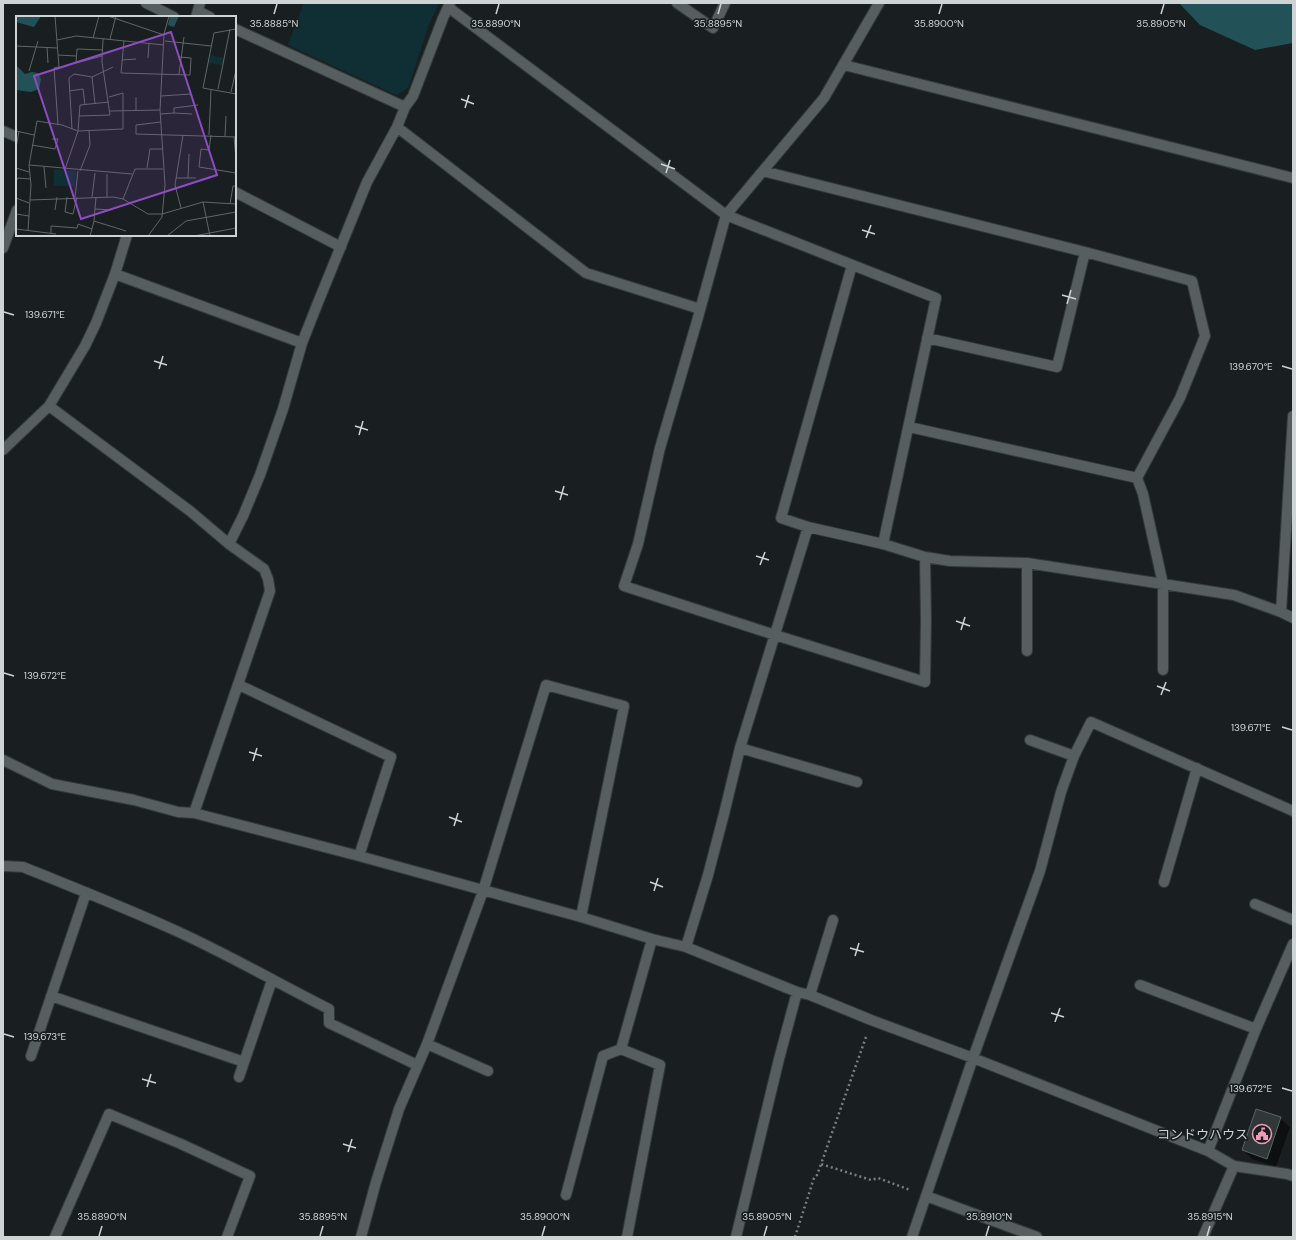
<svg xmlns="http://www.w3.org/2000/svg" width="1296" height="1240" font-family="'DM Sans','Noto Sans JP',sans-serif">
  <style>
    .green { fill: #102f34 }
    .forest { fill: #225158 }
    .shadow { fill: #0007 }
    .building { fill: #303738; stroke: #5b6364 }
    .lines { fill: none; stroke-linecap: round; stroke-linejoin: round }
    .street-casing { stroke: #34393a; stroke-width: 12 }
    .secondary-casing { stroke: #34393a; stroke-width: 12 }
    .path { stroke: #7b8181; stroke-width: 2.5; stroke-dasharray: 2 3; stroke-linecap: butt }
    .street { stroke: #565e5f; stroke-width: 10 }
    .secondary { stroke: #565e5f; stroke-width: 10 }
    .ticks { fill: none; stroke: #ced3d3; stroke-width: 1.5 }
    .labels { text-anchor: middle; stroke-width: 3.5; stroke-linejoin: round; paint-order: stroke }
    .poi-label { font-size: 13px; fill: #ced3d3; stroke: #191f20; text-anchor: end }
    .inset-road { fill: none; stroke: #616768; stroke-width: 1 }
    .view { fill: #8c4dc3; fill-opacity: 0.15; stroke: #8c4dc3; stroke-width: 2 }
    .inset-edge { fill: none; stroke: #ced3d3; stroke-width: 2 }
    .ticks-label { font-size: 10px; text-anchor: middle; fill: #ced3d3; stroke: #191f20; stroke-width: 3.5; stroke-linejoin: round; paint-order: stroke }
  </style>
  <rect width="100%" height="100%" fill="#191f20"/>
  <!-- green -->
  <path class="green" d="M304,3H439L429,24L408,88L396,95L288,45Z"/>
  <!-- forest -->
  <path class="forest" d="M1179,3H1293V43L1255,50L1200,25Z"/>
  <!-- shadow -->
  <path class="shadow" d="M1280,1118L1290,1127L1276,1167L1252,1159L1243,1150Z"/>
  <!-- building -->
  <path class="building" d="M1256,1109L1281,1117L1267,1159L1242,1150Z"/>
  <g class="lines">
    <defs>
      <path id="street" d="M146,3L174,17
        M677,3L713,28L725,3
        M879,3L824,98L726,215L697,321L660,448L638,544L624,586L775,635L925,682L926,620L925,557
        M448,7L726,215L936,298L883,544
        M198,11L210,17
        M196,17L200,3
        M235,29L405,107
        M844,65L1293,178
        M397,127L586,273L700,309
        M3,131L17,137
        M763,171L1085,252L1192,281L1205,336L1180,398L1137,478L1143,494L1163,584V670
        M235,192L341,247
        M3,248L17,210
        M852,265L781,518L808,527L883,544L925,557L950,561L1027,563L1234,595L1281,612L1293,618
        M115,274L302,343
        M927,338L1057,367L1085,252
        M49,406L190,511L229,544L264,569L268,579L270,591L194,813
        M909,427L1137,478
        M3,450L49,406L85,346L96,323L115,274L127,235
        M229,544L243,516L260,475L283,409L302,343L317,305L367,182L397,127L405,107L413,96L443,18L450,3
        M1281,612L1293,416
        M1027,651V563
        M239,685L391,757L359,856
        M1030,740L1074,756
        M740,748L857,782
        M3,760L52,784L134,800L178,812L194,813L359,856L581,917L652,939L686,947L797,992L810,995L871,1020L973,1058L1208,1151L1234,1166L1287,1174L1293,1176
        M3,866L23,867C73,887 123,907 172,929C226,953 277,983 329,1009V1023L417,1065
        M1164,882L1197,768
        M1255,904L1293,920
        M686,947L708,875L724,814L740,748L808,527
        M1140,985L1256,1029
        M810,995L833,920
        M51,996L244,1062
        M427,1044L488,1071
        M31,1056L86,893
        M239,1077L272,980
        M1208,1151L1256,1029L1293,944
        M566,1195L603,1056L621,1049
        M926,1196L1037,1237
        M55,1237L109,1114L181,1144L250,1176L227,1237
        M361,1237L376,1182L399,1109L427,1044L483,891L546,685L624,706L581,917
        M627,1237L660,1065L621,1049L652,939
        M736,1237L779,1059L797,992
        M912,1237L973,1058L1040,871L1061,792L1074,756L1091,722L1293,811"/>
      <path id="secondary" d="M1203,1237L1234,1166"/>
    </defs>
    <!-- street casing -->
    <use href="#street" class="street-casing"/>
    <!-- secondary casing -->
    <use href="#secondary" class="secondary-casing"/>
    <!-- path -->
    <path class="path" d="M866,1037L821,1164L871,1180L878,1178L910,1190
      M795,1237L814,1178L817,1175L821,1164"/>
    <!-- street -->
    <use href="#street" class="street"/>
    <!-- secondary -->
    <use href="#secondary" class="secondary"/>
  </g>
  <!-- ticks -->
  <path class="ticks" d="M274,14L277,4M496,14L499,4M718,14L721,4M939,14L942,4M1161,14L1164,4M461,99L474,104M465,108L469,95M661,164L675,169M666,173L670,160M862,230L875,234M866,238L871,225M1062,295L1076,299M1067,304L1071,290M4,312L14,315M154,361L167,365M1282,366L1292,369M159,369L163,356M355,426L368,430M359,435L363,421M555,491L568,495M560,500L564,486M756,556L769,560M760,565L765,552M956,621L970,626M961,630L965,617M4,673L14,676M1157,686L1170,691M1161,695L1166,682M1282,727L1292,730M249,752L262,756M253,761L257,748M449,817L462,822M454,826L458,813M650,882L663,887M654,891L658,878M850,948L864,952M855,956L859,943M1051,1013L1064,1017M1055,1022L1060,1008M4,1034L14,1037M142,1079L156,1083M147,1087L151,1074M1282,1088L1292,1091M343,1144L356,1148M348,1152L352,1139M99,1236L102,1226M320,1236L323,1226M542,1236L545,1226M764,1236L767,1226M986,1236L989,1226M1207,1236L1210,1226"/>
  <!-- icons -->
  <defs>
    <symbol id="civic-ring" viewBox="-11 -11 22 22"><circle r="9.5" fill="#191f20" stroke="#f09ab6" stroke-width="1.5"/><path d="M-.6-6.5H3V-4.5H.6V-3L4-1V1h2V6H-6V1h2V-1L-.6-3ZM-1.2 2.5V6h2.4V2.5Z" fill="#f09ab6"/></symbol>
  </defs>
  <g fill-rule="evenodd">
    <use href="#civic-ring" x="1251" y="1123" width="22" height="22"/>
  </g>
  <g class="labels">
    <!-- poi labels -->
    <g class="poi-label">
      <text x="1248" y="1139">コンドウハウス</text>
    </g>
  </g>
  <!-- overview -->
  <g transform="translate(16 16)">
    <rect width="220" height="220" fill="#191f20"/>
    <path d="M194,39L208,42L206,49L192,47ZM38,153L60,155L59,170H38Z" fill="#102f34"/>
    <path d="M0,0H25L18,11L0,6ZM154,0H163L158,11L152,9ZM0,49L9,58L16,56L22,57L25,63L23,73L15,76L0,74Z" fill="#225158"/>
    <path class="inset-road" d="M39,0L43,51L38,52L42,108M92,0L148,19M220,13L198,17L187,72L220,78M77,22L83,0M94,23L100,0M41,24L60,20L148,29M108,25L105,57L174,59L175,42L164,41M149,25L195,30M0,30L41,32M31,31L32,47M42,39L60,40M86,40L60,47L61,33L87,34M132,42L133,28M106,44L120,43M13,55L22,25M163,58L168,21M76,61L79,88M202,73L214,13M53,75L67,73L69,89M215,76L220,54M145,80L175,78M120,81V95M94,95L144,94M158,97L176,98M145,98L158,97V92L182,89M63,100L94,99L86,46L87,23M145,106L120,109V118L220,121M56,113L53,62L58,58L76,61L97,51M0,115L18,119M193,119L195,74M195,119L193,134L185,133L183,151L220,157M209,120L210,100M218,121L220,143M16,129L39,133L42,123H36M0,132L3,115M13,149L116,158M28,151L30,172M0,152L13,156M131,152L134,133H146M49,153L62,115L64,89L93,86M64,155L74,129L73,115M160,162H180M172,162L173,138M0,165L2,162L14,163M51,181L49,196L57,198L61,181M59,181L62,155M76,181L79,157M91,181V158M0,182L13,187M107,183L119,153H147M14,184L97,181L107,183L132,198H146L187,186L220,188M187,186L194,220M214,188L217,170H220M165,192L159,169L167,119M79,193L95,194M39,194L41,181M0,198L13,200M78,205L110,215M0,213L40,218M12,214L15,169L13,149L21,105L46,109L62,115L107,113V77L93,81M35,217V210L61,212L62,208L76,213M74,220L78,205L80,181M132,220L146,201L149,169L144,94L148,18L153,0M151,220L170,205L220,196M178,220L220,212"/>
    <path class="view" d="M155,16L201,159L65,203L18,60Z"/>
    <rect width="220" height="220" class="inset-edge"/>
  </g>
  <g class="ticks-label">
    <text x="274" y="27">35.8885°N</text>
    <text x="496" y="27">35.8890°N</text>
    <text x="718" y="27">35.8895°N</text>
    <text x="939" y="27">35.8900°N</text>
    <text x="1161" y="27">35.8905°N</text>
    <text x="45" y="318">139.671°E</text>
    <text x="1251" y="370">139.670°E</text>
    <text x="45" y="679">139.672°E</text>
    <text x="1251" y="731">139.671°E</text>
    <text x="45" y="1040">139.673°E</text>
    <text x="1251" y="1092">139.672°E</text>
    <text x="102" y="1220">35.8890°N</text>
    <text x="323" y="1220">35.8895°N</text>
    <text x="545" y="1220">35.8900°N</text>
    <text x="767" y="1220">35.8905°N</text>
    <text x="989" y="1220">35.8910°N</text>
    <text x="1210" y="1220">35.8915°N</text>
  </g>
  <!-- border -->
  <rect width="1296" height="1240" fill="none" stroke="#ced3d3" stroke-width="8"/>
</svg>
